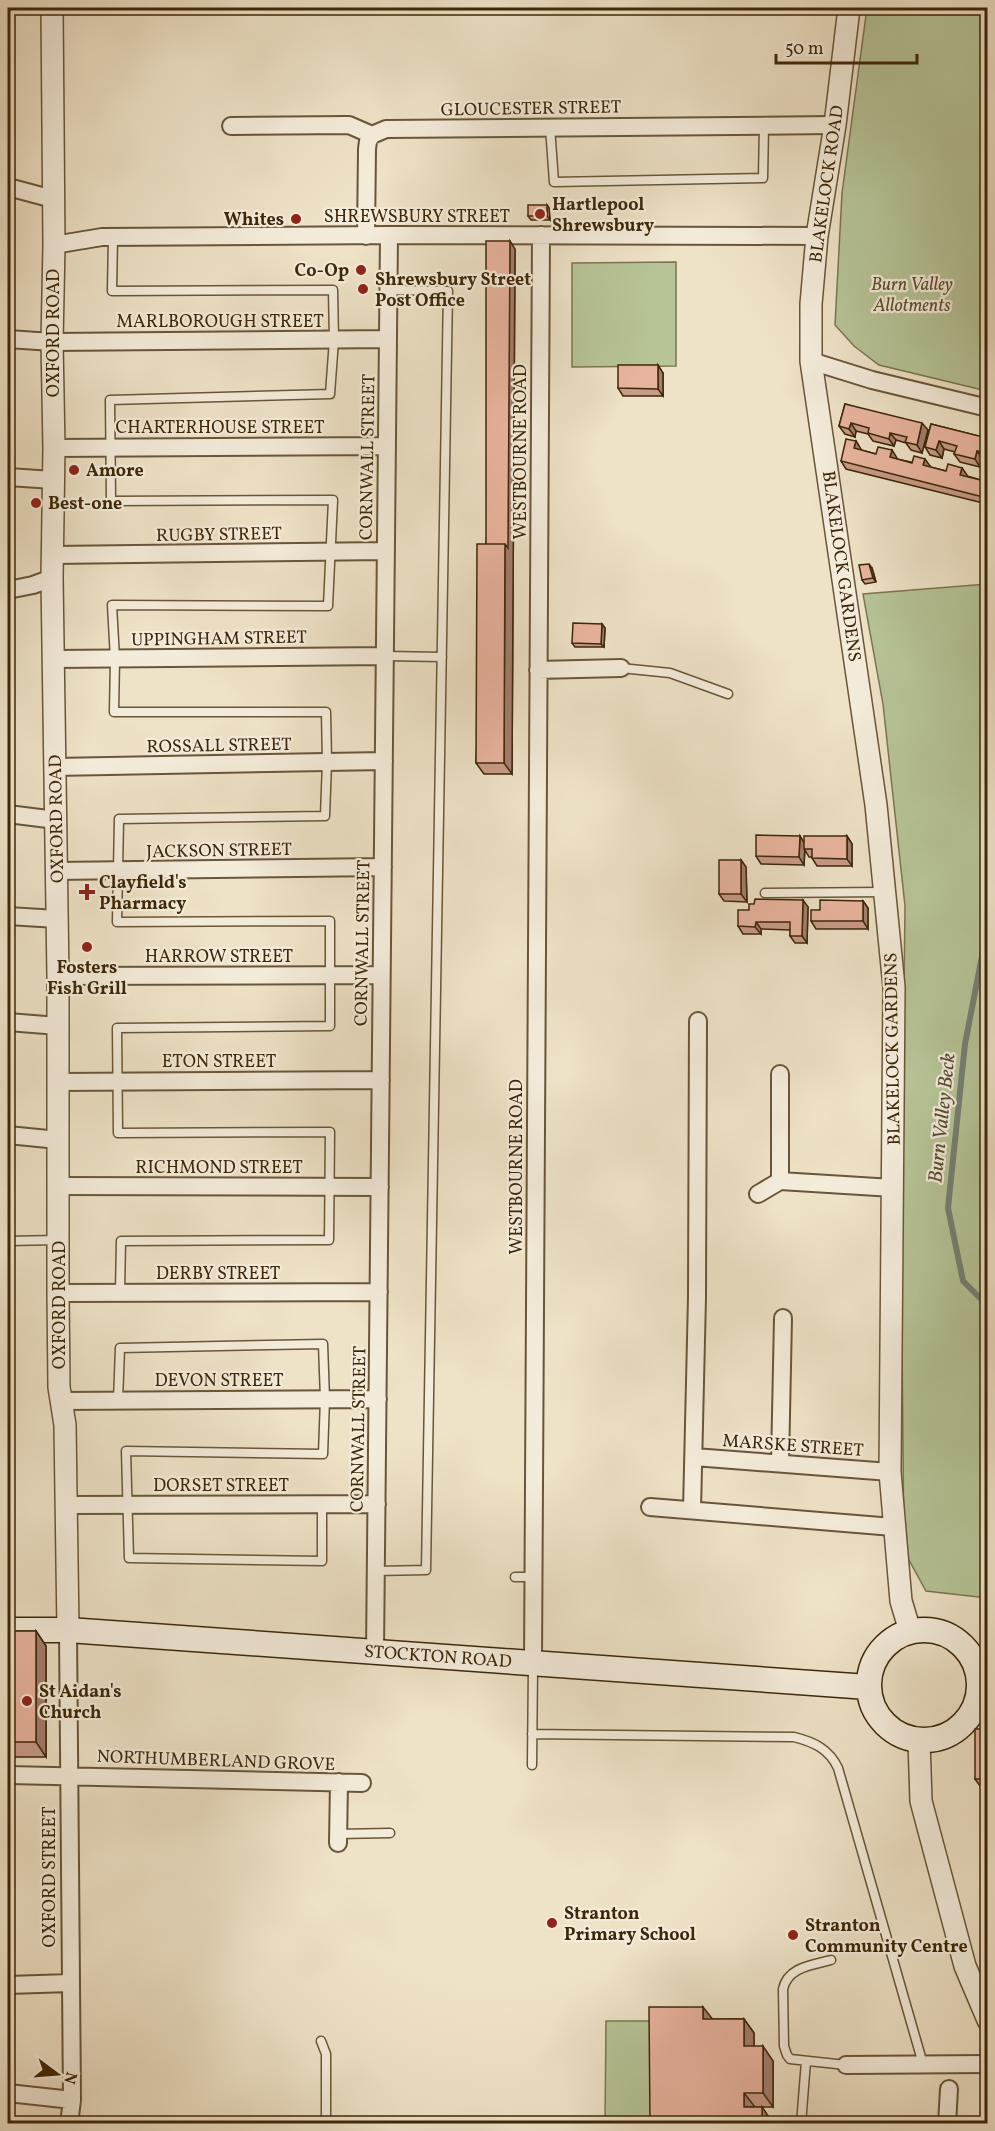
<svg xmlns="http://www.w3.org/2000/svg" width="995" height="2131" font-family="Vollkorn,serif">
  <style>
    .green { fill: #b6c497; stroke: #7a7650; stroke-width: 1.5 }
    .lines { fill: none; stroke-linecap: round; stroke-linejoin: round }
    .stream { stroke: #758074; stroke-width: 6 }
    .service-casing { stroke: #695638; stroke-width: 11 }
    .minor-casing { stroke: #695638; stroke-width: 20 }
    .tertiary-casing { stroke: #695638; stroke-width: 24 }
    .secondary-casing { stroke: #3d2708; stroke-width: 27 }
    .service { stroke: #f4ecdb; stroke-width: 8 }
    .minor { stroke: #f4ecdb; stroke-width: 16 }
    .tertiary { stroke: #f4ecdb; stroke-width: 21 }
    .secondary { stroke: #f4ecdb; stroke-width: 24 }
    .wall { fill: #c89b89; stroke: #3d2708; stroke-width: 1.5 }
    .shaded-wall { fill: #a37e6f; stroke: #3d2708; stroke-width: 1.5 }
    .building { fill: #e9b49f; stroke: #3d2708; stroke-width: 1.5 }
    .poi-dot { fill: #8f2418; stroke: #f4ecdb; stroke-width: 2 }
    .labels { text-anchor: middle; stroke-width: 4.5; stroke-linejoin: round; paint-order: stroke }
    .street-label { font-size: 18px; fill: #3d2708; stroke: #f4ecdb }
    .poi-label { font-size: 18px; font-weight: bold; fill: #3d2708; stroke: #f4ecdb; text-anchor: start }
    .park-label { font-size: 18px; font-style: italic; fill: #5b4e2c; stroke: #f4ecdb }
    .water-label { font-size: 20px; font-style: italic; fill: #544c35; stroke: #f4ecdb }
  </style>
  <rect width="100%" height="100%" fill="#eee2c7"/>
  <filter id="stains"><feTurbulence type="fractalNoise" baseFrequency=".00333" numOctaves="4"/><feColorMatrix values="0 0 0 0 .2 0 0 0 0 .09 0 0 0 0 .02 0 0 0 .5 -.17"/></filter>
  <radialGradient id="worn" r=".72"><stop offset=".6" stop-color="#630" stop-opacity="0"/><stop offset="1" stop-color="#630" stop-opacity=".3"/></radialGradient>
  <!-- green -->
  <path class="green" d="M867,8H987V391L879,365L854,346L835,325L842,193Z
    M676,262V366L572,367V263Z
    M987,584V1598L926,1591L904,1551L901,1236L905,906L883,704L863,594Z
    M606,2021H657L656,2123L605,2124Z"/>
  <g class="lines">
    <!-- stream -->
    <path class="stream" d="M988,925L965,1044L948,1208L963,1281L988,1306"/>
    <defs>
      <path id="service" d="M550,127L554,182L763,178L764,126
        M113,237L112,291L333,290L334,340L330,394L110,400L111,501L333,500L328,606L112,605L115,659L114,712H326L327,762L325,816L119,819L117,922L330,921V1026L117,1028L118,1133L330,1132L329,1240L121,1241L120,1292
        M385,656L442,657
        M621,668L670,673L728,694
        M765,893L885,892
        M8,1241L58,1240
        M118,1401L120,1348L323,1344L325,1399L323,1454L126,1451L129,1558L322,1561V1505
        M376,1571L426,1570L448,291L388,290
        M515,1577H534
        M532,1734L794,1737C814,1742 829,1749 838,1768L923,2064
        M532,1765L533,1667
        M338,1834L390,1833
        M831,1960C812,1965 788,1967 783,1989L784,2046L787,2055L790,2059L846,2065
        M321,2041L326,2054V2124
        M801,2124L806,2061"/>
      <path id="minor" d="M231,126L349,125L372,135
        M372,135L386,129L835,125
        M8,187L53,199
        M366,236L367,149L368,141L372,135
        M54,245L102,237L389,235L817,236
        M8,339L52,342L388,339
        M811,361L872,380L988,408
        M54,448L387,446
        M8,477L53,480
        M53,555L386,551
        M8,590L33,585L52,578
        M54,659L385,656
        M538,670L621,668
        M55,767L384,761
        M8,814L56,820
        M56,871L383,867
        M8,916L57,919
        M58,976L381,975
        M8,1022L58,1026
        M58,1082L381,1080
        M8,1135L58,1140
        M780,1181V1074
        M58,1186L380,1187
        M758,1194L780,1181L893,1188
        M58,1293L379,1292
        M61,1401L378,1399
        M694,1457L890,1472
        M780,1463L783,1318
        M65,1505L377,1504
        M650,1507L893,1527
        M692,1510L697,1297L698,1021
        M68,1630L72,2100L69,2124
        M375,1652L389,235
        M533,1664L541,235
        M8,1775L362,1783
        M338,1843L339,1782
        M8,1985L70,1983
        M846,2065L988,2064
        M8,2093L72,2100
        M947,2124L949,2089"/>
      <path id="tertiary" d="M52,8L54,245L52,342L54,448L52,578L58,976V1293L59,1387L65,1425L68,1630
        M849,8L835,125L817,236L811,304V361L876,805L894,987L890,1472L901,1601L910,1631
        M919,1741L921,1801L965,1966L988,2020"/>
      <path id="secondary" d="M869 1685a55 55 0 1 1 110 0a55 55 0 1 1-110 0Z
        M8,1630H68L868,1687"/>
    </defs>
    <!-- service casing -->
    <use href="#service" class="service-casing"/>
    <!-- minor casing -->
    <use href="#minor" class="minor-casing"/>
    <!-- tertiary casing -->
    <use href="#tertiary" class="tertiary-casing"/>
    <!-- secondary casing -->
    <use href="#secondary" class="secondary-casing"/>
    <!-- service -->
    <use href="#service" class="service"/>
    <!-- minor -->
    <use href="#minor" class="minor"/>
    <!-- tertiary -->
    <use href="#tertiary" class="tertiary"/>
    <!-- secondary -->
    <use href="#secondary" class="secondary"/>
  </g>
  <!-- wall -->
  <path class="wall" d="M547,205L549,208L550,220H531L528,216Z
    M515,249L512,774H484L476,763L486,544Z
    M663,373V396H623L618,388Z
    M845,404L928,430L922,453L911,450L906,443L896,440L894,446L873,441L868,434L856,431L855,437L845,434L839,426Z
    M931,424L987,438V460L982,458L980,467L960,462L954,454L955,452L944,449L942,458L930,455L925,447Z
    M856,441L861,450L876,454L892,450L897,459L930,466V467L946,471L962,468L967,476L981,480L987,474V504L846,469L841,461Z
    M872,568L876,582L865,584L862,580Z
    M602,624L605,628L604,647H575L572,643Z
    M800,836L804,843L847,836L852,844V866H817L812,858V857H809L805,850L804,865L761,864L756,856Z
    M741,860L746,867L747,902L724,901L719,894Z
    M863,901L868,908V929H816L811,921L820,910Z
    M808,907L807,943H795L790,936V930L761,929V934H743L738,926L749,910Z
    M8,1631H36L46,1646V1757H8Z
    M987,1729V1790H983L975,1779Z
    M712,2019H744L754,2033V2046L773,2061V2107H755H762L772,2122V2124H650Z"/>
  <!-- shaded-wall -->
  <path class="shaded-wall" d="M547,205L549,208L550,220L547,216Z
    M510,241L515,249L512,774L504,763L505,544Z
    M658,365L663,373V396L658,389Z
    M851,423L856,431L855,437L849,429Z
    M922,423L928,430L922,453L917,445Z
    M890,433L896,440L894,446L889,439Z
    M856,441L861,449L859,456L854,448Z
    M939,441L944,449L942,458L936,450Z
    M892,450L897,458L895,465L890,457Z
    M977,451L982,458L980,467L975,459Z
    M925,459L930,466L929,473L923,465Z
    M962,468L967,475L966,482L960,475Z
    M869,564L872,568L876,582L873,578Z
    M602,624L605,628L604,647L601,644Z
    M800,836L805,844L804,865L799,857Z
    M847,836L852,844V866L847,859Z
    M741,860L746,867L747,902L741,894Z
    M803,900L808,907L807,943L802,936Z
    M863,901L868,908V929L863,921Z
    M756,922L761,929V934L755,927Z
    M36,1631L46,1646V1757L36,1742Z
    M703,2007L714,2021L703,2019Z
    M744,2019L754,2033V2061L744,2046Z
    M763,2046L773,2061V2107L763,2093Z
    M744,2093L755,2107H744Z
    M762,2107L772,2122V2124H762Z"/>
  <!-- building -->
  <path class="building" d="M528,205H547V216H528Z
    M486,241H510L508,548L505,544H486Z
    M618,365H658V389L618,388Z
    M845,404L922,423L917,445L905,442L907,437L890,433L889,439L868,433L869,428L851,423L849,429L839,426Z
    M931,424L987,438V453L977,451L975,459L954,454L957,446L939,441L936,450L925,447Z
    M846,439L856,441L854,448L876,454L878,447L892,450L890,457L912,463L914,456L925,459L923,465L946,471L948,464L962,468L960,475L981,480L983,473L987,474V498L841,461Z
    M477,544H505L504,763H476Z
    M869,564L873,578L862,580L859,565Z
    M573,623L602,624L601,644L572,643Z
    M756,835L800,836L799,857L756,856Z
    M804,836H847V859L812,858V849H804Z
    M719,860H741V894H719Z
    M755,899L803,900L802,936H790V922H756L755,927L738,926V910H749V904H754Z
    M820,900L863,901V921H811V910H820Z
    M8,1631H36V1742H8Z
    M975,1729H987V1779H975Z
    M649,2007H703V2019H744V2046H763V2093H744V2107H762V2124H650Z"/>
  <!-- markers -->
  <g class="poi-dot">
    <circle cx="540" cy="214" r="6"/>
    <circle cx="296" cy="219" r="6"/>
    <circle cx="361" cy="270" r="6"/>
    <circle cx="363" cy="289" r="6"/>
    <circle cx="74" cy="470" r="6"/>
    <circle cx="36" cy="503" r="6"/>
    <path d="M84 883h6v6h6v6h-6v6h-6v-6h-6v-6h6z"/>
    <circle cx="87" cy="947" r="6"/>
    <circle cx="27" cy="1701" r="6"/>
    <circle cx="552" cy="1923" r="6"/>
    <circle cx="793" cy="1935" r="6"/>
  </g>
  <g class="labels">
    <!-- street labels -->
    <g class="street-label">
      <text transform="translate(531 108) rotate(-1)" y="6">GLOUCESTER STREET</text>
      <text transform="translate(826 184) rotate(-82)" y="6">BLAKELOCK ROAD</text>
      <text x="417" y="222">SHREWSBURY STREET</text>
      <text x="220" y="327">MARLBOROUGH STREET</text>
      <text transform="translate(53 333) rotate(-90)" y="6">OXFORD ROAD</text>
      <text x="220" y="433">CHARTERHOUSE STREET</text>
      <text transform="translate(520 452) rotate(-90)" y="6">WESTBOURNE ROAD</text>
      <text transform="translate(367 457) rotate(-89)" y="6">CORNWALL STREET</text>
      <text transform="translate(219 534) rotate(-1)" y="6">RUGBY STREET</text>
      <text transform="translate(842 566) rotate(82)" y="6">BLAKELOCK GARDENS</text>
      <text transform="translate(219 638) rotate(-1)" y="6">UPPINGHAM STREET</text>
      <text transform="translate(219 745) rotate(-1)" y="6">ROSSALL STREET</text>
      <text transform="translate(56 819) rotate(-91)" y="6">OXFORD ROAD</text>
      <text transform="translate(219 850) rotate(-1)" y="6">JACKSON STREET</text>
      <text transform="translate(362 943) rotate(-89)" y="6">CORNWALL STREET</text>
      <text x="219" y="962">HARROW STREET</text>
      <text transform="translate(892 1049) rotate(-91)" y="6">BLAKELOCK GARDENS</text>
      <text x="219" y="1067">ETON STREET</text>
      <text x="219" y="1173">RICHMOND STREET</text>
      <text transform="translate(516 1167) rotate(-90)" y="6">WESTBOURNE ROAD</text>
      <text x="218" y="1279">DERBY STREET</text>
      <text transform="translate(59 1305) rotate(-90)" y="6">OXFORD ROAD</text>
      <text x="219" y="1386">DEVON STREET</text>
      <text transform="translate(358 1429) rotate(-89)" y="6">CORNWALL STREET</text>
      <text transform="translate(793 1445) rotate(4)" y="6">MARSKE STREET</text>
      <text x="221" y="1491">DORSET STREET</text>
      <text transform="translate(438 1656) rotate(4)" y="6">STOCKTON ROAD</text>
      <text transform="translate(216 1760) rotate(2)" y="6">NORTHUMBERLAND GROVE</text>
      <text transform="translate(49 1877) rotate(-90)" y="6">OXFORD STREET</text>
    </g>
    <!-- poi labels -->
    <g class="poi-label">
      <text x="552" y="210">Hartlepool<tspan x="552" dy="21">Shrewsbury</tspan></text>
      <text x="284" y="225" text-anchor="end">Whites</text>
      <text x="349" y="276" text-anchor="end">Co-Op</text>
      <text x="375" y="285">Shrewsbury Street<tspan x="375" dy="21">Post Office</tspan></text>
      <text x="86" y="476">Amore</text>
      <text x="48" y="509">Best-one</text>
      <text x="99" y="888">Clayfield's<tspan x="99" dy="21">Pharmacy</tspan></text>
      <text x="87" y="973" text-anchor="middle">Fosters<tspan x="87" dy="21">Fish Grill</tspan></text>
      <text x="39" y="1697">St Aidan's<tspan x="39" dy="21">Church</tspan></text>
      <text x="564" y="1919">Stranton<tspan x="564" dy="21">Primary School</tspan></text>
      <text x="805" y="1931">Stranton<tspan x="805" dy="21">Community Centre</tspan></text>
    </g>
    <!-- park labels -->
    <g class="park-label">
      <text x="912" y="290">Burn Valley<tspan x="912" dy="21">Allotments</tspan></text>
    </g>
    <!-- water labels -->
    <g class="water-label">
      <text transform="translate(941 1118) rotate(-84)" y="7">Burn Valley Beck</text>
    </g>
  </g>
  <!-- margin -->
  <rect width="995" height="2131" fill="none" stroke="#eee2c7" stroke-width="30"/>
  <rect x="9" y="9" width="977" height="2113" fill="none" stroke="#3d2708" stroke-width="3"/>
  <rect x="15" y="15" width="965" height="2101" fill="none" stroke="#3d2708" stroke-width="1.5"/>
  <!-- north arrow -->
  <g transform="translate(57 2074) rotate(106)" stroke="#f4ecdb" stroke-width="4.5" paint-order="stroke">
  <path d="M0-4.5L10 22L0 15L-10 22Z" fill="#3d2708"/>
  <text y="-9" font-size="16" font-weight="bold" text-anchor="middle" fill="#3d2708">N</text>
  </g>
  <!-- scale -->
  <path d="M776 54v9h141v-9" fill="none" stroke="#3d2708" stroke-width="3"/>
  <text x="785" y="54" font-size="18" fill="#3d2708" stroke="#f4ecdb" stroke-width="4.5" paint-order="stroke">50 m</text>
  <rect width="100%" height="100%" filter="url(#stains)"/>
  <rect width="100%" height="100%" fill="url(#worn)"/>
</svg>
